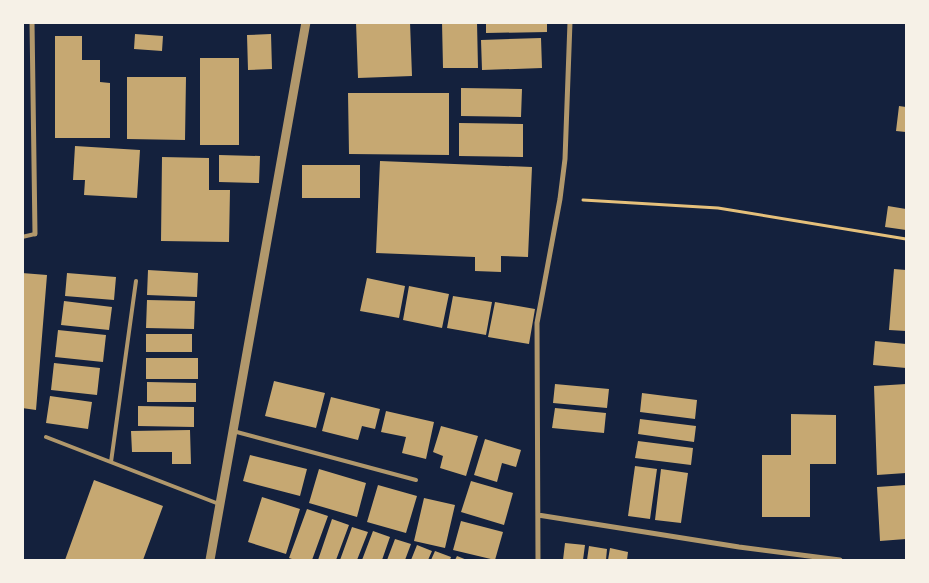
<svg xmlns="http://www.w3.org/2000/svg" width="929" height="583" font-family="'Archivo Narrow',sans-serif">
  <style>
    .building { fill: #c6a872 }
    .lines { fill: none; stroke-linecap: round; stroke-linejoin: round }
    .path { stroke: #e5c07b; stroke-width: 3 }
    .service { stroke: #b1986c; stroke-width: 4 }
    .minor { stroke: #b1986c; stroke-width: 5 }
    .tertiary { stroke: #b1986c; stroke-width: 9 }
  </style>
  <rect width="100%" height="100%" fill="#14213d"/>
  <!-- building -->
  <path class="building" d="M356,22H410L412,76L358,78Z
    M442,22H477L478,68H443Z
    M486,22H547V32L486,33Z
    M135,34L163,36L162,51L134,49Z
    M271,34L272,69L248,70L247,35Z
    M55,36H82V60H100V82L110,83V138H55Z
    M541,38L542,68L482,70L481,40Z
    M200,58H239V145H200Z
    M127,77H186L185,140L127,139Z
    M461,88L522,89L521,117L461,116Z
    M348,93H449V155L349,154Z
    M899,106L906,107V132L896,131Z
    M459,123L523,124V157L459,156Z
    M75,146L140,150L137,198L84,195L85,180H73Z
    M219,155L260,156L259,183L219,182Z
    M162,157L209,158V190H230L229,242L161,241Z
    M380,161L532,167L528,257L501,256V272L475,271V257L376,253Z
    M302,165H360V198H302Z
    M888,206L906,209V230L885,227Z
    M894,269L906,270V331L889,330Z
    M148,270L198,273L197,297L147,295Z
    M22,273L47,275L36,410L22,408Z
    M67,273L116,277L114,300L65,296Z
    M367,278L405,286L399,318L360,311Z
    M409,286L449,294L442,328L403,320Z
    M453,296L492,302L486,335L447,328Z
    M147,300L195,301L194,329L146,328Z
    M64,301L112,307L109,330L61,325Z
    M495,302L535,309L529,344L488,337Z
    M58,330L106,335L103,362L55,357Z
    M146,334H192V352H146Z
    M875,341L906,344V368L873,365Z
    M146,358H198V379H146Z
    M54,363L100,368L97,395L51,390Z
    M274,381L325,393L316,428L265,416Z
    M147,382L196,383V402H147Z
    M555,384L609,389L607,408L553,403Z
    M906,384V473L877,475L874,386Z
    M642,393L697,400L695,419L640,412Z
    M50,396L92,402L88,429L46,423Z
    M331,397L380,409L375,429L362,426L358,440L322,431Z
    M138,406L194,407V427L138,426Z
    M555,408L606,413L604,433L552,428Z
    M386,411L434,422L426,459L402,453L406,437L381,432Z
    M791,414L836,415V464H810V517H762V455H791Z
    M640,419L696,426L694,442L638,434Z
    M441,426L478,436L466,476L440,468L443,456L433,452Z
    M190,430L191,464H172V452H132L131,431Z
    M485,439L521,450L516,467L502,463L497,482L474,475Z
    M638,441L693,448L691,465L635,458Z
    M250,455L307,469L300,496L243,481Z
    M635,466L657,469L650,519L628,516Z
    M319,469L366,483L357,517L309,503Z
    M661,469L688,473L681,523L655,520Z
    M94,480L163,506L143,560H65Z
    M471,481L513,493L504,525L461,512Z
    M378,485L417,496L406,533L367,522Z
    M906,485V539L880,541L877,487Z
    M262,497L300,509L286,554L248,542Z
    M424,498L455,505L445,548L414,541Z
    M307,509L328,516L312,560H295L289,558Z
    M332,519L349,525L336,560H318Z
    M461,521L503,532L495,560L453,550Z
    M352,527L368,532L357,560H340Z
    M373,531L390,537L382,560H362Z
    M395,539L411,544L405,560H387Z
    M565,543L585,545L583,560H563Z
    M417,545L432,551L428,560H411Z
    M589,546L607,549L606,560H587Z
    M610,548L628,552L627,560H608Z
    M435,551L451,557L450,560H431Z
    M457,556L467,560H455Z"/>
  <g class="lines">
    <!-- path -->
    <path class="path" d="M583,200L718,208L906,239"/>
    <!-- service -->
    <path class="service" d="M22,237L35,234
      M233,431L416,480
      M46,437L219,504
      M111,462L136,281"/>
    <!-- minor -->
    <path class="minor" d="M32,22L35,234
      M538,515L739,547L840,560
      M538,560L537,323L560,199L565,159L570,22"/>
    <!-- tertiary -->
    <path class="tertiary" d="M210,560L306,22"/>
  </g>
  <!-- border -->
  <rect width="929" height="583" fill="none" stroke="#f6f1e7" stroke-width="48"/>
</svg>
